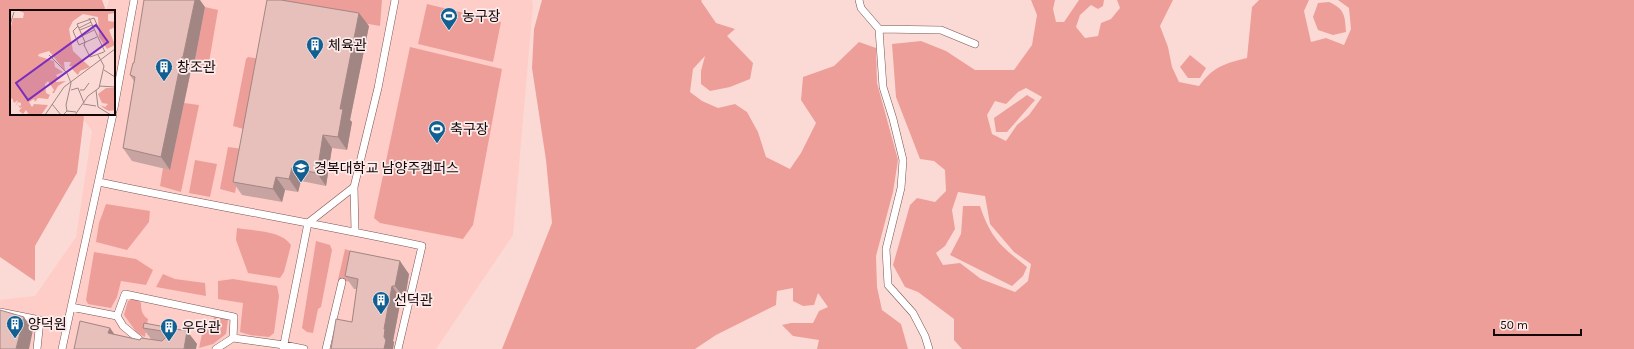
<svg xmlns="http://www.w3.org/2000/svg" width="1634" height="349" font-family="Karla,'Noto Sans KR',sans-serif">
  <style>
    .built { fill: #fecdc8 }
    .green { fill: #ee9e98; fill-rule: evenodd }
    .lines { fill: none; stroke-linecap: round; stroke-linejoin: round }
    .lane-casing { stroke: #785552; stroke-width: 8 }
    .lane { stroke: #fff; stroke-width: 7 }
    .wall { fill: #c7a4a1 }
    .shaded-wall { fill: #a28683 }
    .building { fill: #e7bfbb; stroke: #a28683 }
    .labels { text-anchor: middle; stroke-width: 3.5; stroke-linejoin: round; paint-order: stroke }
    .poi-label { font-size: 14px; fill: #140707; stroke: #fcebea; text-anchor: start }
    .inset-road { fill: none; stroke: #9f8683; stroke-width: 1 }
    .view { fill: #7b2cbf; fill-opacity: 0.15; stroke: #7b2cbf; stroke-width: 2 }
    .inset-edge { fill: none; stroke: #140707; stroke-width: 2 }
  </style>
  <rect width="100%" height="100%" fill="#fbdad6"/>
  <!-- built -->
  <path class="built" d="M109,0H532L533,5L513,235L436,349H0V300L35,296L76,237L92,131L80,114H114V11H106Z"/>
  <!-- green -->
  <path class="green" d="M0,0H102L105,8L103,11H11V114H81L84,117L77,173L35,246V281L0,257Z
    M276,0H382L380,26L273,7Z
    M542,0H702L701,1L716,23L735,29L727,36L753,63L750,79L730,87L710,91L701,84V71L705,56L693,69L690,92L702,101L718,108L735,104L747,112L758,132L766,157L790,169L801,153L816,123L801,100L803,77L834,66L859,42L876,48L877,83L898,160L893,192L876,256L877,287L882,310L901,324L908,349H817L819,340L793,336L782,325L791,323H813L819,311L828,307L818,293L814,305L803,306L793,301V288L777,291L776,305L716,335L695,349H502L552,223L546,160L532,68L534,29Z
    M1031,0H1055L1053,9L1056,22H1064L1079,0H1104L1103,6L1098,9L1091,5L1080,15L1076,27L1085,38L1098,36L1101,23L1111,19L1120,8L1117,0H1173L1160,26L1168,47L1172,67L1179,82L1199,86C1214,66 1224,64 1247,58L1252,7L1259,0H1309L1304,11L1311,42L1326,38L1344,45L1351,29L1349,8L1338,0H1634V349H962L954,340V319L918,292L905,287L893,265L910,205L917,198L935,202L946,191L945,170L934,161L920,159L896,97L892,44L921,41L946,51L975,70H1014L1032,45L1037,15ZM1026,88L1042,97L1029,115L1017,125L1006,141L992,134L987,115L995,101L1006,104L1018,92ZM958,192L985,196L990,224L1014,252L1031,264L1028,281L1015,292L981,279L960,263L943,265L936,253L945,246L955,229L952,210Z
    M1329,2C1345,9 1345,16 1346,32L1333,35L1318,30L1313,17L1318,3Z
    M427,4L501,22L493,62L418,44Z
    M205,7L218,10L207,74L193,70Z
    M410,47L502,69L473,225L463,239L380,223L374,218Z
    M1190,55L1206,68L1200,78H1188L1180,67Z
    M248,57L260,59L247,130L233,126L246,59Z
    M1027,95L1035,100L1007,132H996L994,118Z
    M184,103L199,105L181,192L160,186L163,168L170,170Z
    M228,147L243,149L235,193L220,189Z
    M195,160L217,164L210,197L189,193Z
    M106,204L150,211L149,222L127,250L96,242L99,223Z
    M963,206H980C991,239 1001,246 1027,267L1023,276L1012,286L950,255L961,234Z
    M237,228C253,231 281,230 291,245L284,272L280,278L248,273L236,240Z
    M316,241L330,245L332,250L321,307L318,309L313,333L307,332L302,328Z
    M345,249L357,253L352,282L338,280Z
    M94,252L136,259L153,270L146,285L121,281L117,297L111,308L88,304L86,300Z
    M163,274L175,279L205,283L206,296L156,287Z
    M233,279L277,286L279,296L274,333L269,337L250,335L240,332L243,303L218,299V281Z
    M133,299L138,300L141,303C141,310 142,315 148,319L145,337L137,333L124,315L128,301Z
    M218,315L223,316L228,320L226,334L213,344L199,348L203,329C210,328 213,324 214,317Z"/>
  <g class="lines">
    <defs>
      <path id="lane" d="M859,0L861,8L879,29L883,87L893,119L903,160L901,188L886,249L888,285L913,313L925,336L929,349
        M879,29L941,30L975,44
        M114,108L134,0
        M99,182C206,205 315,223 422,246L398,349
        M355,231L354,187L378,88L395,0
        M71,307L117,316L123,326L146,345
        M0,312L40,320L37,349
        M117,316L125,294L234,317L233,338
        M62,349L113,114
        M216,349L233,338L284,345L304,349
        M283,349L308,223L354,187
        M326,349L342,282"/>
    </defs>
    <!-- lane casing -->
    <use href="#lane" class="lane-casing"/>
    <!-- lane -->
    <use href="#lane" class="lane"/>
  </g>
  <!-- wall -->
  <path class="wall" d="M205,7L193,70H191L170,170L132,161L123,148L135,83L130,75Z
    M369,26L350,120L352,122L347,150L332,148L326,186L301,181L298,192L285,190L282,202L242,195L233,182Z
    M409,274L405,299H401L393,341L394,342L393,349H331L352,322L357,289H354L345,276Z
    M110,328L114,334L140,340L151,339L143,328L187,331L197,344L74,349Z"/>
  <!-- shaded-wall -->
  <path class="shaded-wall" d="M195,0H200L205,7L193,70L183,57Z
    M359,13L369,26L350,120L352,122L347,150L338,137L340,109Z
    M182,57L191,70L170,170L161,157Z
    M323,135L332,148L326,186L317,173Z
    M292,168L301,181L298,192L289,179Z
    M276,177L285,190L282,202L273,189Z
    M400,261L409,274L405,299L395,286Z
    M392,286L401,299L393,341L394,342L393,349H384V329Z
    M24,317L33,330L29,349H16Z
    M110,328L119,341L108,333Z
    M187,331L197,344L196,349H184Z"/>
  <!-- building -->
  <path class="building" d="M144,0H195L183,57H182L161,157L123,148L135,77L130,75L133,63H134Z
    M267,0H281L359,13L340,109H343L338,137L323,135L317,173L292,168L289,179L276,177L273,189L233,182Z
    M350,251L400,261L395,286H392L384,329H385L384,337L386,340L384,349H331L336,319L352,322L358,279L345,276Z
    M0,310L24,317L16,349H0Z
    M80,321L110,328L108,333L140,340L141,338L162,341L166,337L165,334L162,331L143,328L144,323L187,331L184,349H74Z"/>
  <!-- icons -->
  <defs>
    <symbol id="stadium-pin" viewBox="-11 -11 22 30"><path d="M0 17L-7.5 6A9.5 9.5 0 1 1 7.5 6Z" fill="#125f92" stroke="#fcebea"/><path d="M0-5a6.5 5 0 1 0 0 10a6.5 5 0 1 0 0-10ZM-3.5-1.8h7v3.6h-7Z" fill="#fff"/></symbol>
    <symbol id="building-pin" viewBox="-11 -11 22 30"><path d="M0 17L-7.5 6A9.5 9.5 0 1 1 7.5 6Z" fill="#125f92" stroke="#fcebea"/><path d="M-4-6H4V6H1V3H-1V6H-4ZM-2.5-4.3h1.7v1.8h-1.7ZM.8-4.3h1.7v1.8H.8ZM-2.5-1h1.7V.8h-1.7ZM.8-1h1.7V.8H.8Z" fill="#fff"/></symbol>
    <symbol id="university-pin" viewBox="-11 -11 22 30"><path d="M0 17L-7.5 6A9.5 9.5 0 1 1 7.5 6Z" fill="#125f92" stroke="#fcebea"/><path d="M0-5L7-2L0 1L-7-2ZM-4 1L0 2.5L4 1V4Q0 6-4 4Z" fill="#fff"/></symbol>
  </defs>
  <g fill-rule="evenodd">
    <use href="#stadium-pin" x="439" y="6" width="20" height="27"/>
    <use href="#building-pin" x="305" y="35" width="20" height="27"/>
    <use href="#building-pin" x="154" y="57" width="20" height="27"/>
    <use href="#stadium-pin" x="427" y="119" width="20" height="27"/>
    <use href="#university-pin" x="291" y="158" width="20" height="27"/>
    <use href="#building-pin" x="371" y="290" width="20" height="27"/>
    <use href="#building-pin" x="5" y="314" width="20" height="27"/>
    <use href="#building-pin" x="159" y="317" width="20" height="27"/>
  </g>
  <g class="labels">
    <!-- poi labels -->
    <g class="poi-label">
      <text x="462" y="21">농구장</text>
      <text x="328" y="50">체육관</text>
      <text x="177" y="72">창조관</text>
      <text x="450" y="134">축구장</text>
      <text x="314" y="173">경복대학교 남양주캠퍼스</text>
      <text x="394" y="305">선덕관</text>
      <text x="28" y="329">양덕원</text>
      <text x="182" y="332">우당관</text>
    </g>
  </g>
  <!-- overview -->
  <g transform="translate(10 10)">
    <rect width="105" height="105" fill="#fbdad6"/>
    <path d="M7,0H105V3L98,4V11L105,12V17L99,20L105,35L97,39L89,27L88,7L73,4L63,11L59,19L63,41L80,57L70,61L68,65L62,59L64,57L59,56L61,52H54L55,61L39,41L29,44L28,46L44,51L45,57L53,62L46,65L49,69H46V72L56,71L48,76L44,83H42L44,80L38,71L35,74L36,83L40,85L38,89L28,88L25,92L24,89L19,92L22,97L24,94L38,95L31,105H19L16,100L13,104L9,101L12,97L10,98L8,95L11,96V93L8,92L5,97L8,90L4,93L2,88L0,90V21L3,8H13L14,3ZM96,78H105V105V100L99,101L95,99L90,95L95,97L98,94L92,93L88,84Z" fill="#ee9e98"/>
    <path class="inset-road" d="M79,8L95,42M0,15L4,2M68,16L63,21L69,35L87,27M69,18L81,12M70,20L82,15M70,27L84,20M74,35L80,47L94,42M74,36L75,32L67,14L84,8L88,17L82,16M39,45L57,63L61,73L56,95L57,101M94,60L105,67M89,76L105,77M61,80L68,78L74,93M70,80H74L79,73M86,80L88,97L101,105M42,94L51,105M73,94L86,96M35,105L54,77L105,39M53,105L57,101L66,102M65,105L78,86L89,78L94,56L88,45"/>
    <path class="view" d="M86,15L98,32L18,90L6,73Z"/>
    <rect width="105" height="105" class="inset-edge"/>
  </g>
  <!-- scale -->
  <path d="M1494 329v6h87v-6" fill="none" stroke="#140707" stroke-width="2"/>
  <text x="1500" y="329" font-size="12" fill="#140707" stroke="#fcebea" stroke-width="3" paint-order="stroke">50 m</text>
</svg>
